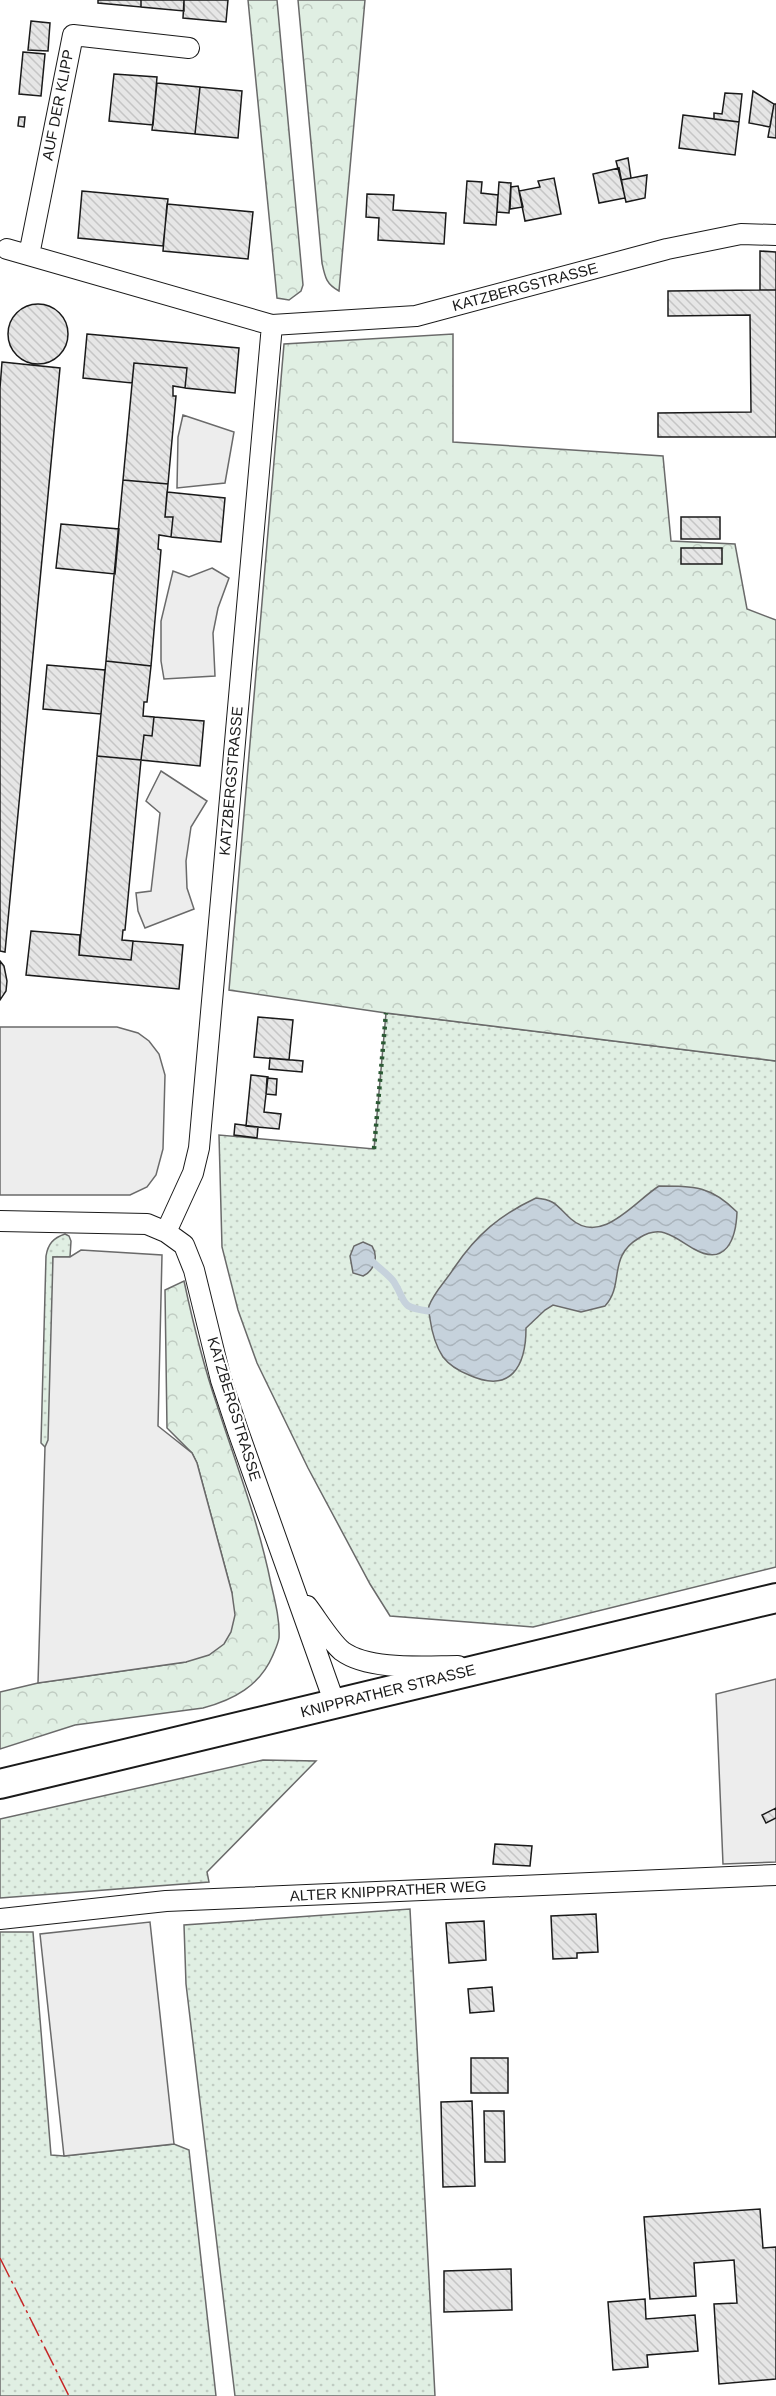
<svg xmlns="http://www.w3.org/2000/svg" width="776" height="2396" font-family="Arial,sans-serif">
  <style>
    .grass { fill: url(#grass-dots); stroke: #6a6a6a; stroke-width: 1.5 }
    .forest { fill: url(#forest-crowns); stroke: #6a6a6a; stroke-width: 1.5 }
    .parking { fill: #ededed; stroke: #6a6a6a; stroke-width: 1.5 }
    .water { fill: url(#water-waves); stroke: #6a6a6a; stroke-width: 1.5 }
    .lines { fill: none; stroke-linecap: round; stroke-linejoin: round }
    .stream { stroke: #c6d2dc; stroke-width: 7 }
    .building { fill: url(#building-back-hatch); stroke: #1a1a1a; stroke-width: 1.5 }
    .minor-casing { stroke: #1a1a1a; stroke-width: 22 }
    .secondary-casing { stroke: #1a1a1a; stroke-width: 32 }
    .minor { stroke: #fff; stroke-width: 20 }
    .secondary { stroke: #fff; stroke-width: 28 }
    .hedge { stroke: #2b5a34; stroke-width: 4.5; stroke-dasharray: 3 4.5; stroke-linecap: butt }
    .power { stroke: #c62828; stroke-width: 1.5; stroke-dasharray: 21 4.5 3 4.5; stroke-linecap: butt }
    .labels { text-anchor: middle; stroke-width: 4.5; stroke-linejoin: round; paint-order: stroke }
    .street-label { font-size: 15px; fill: #1a1a1a; stroke: #fff }
  </style>
  <defs>
    <pattern id="grass-dots" width="8" height="8" patternUnits="userSpaceOnUse" patternTransform="scale(1.5)"><rect width="8" height="8" fill="#e0efe3"/><path d="M2 2h.1M6 6h.1" fill="none" stroke="#c0ccc2" stroke-width="1.8" stroke-linecap="round"/></pattern>
    <pattern id="forest-crowns" width="20" height="18" patternUnits="userSpaceOnUse" patternTransform="scale(1.5)"><rect width="20" height="18" fill="#e0efe3"/><path d="M2 6a3 3 0 1 1 6 0M12 15a3 3 0 1 1 6 0" fill="none" stroke="#c0ccc2"/></pattern>
    <pattern id="water-waves" width="16" height="10" patternUnits="userSpaceOnUse" patternTransform="scale(1.5)"><rect width="16" height="10" fill="#c6d2dc"/><path d="M0 5q4-4 8 0t8 0" fill="none" stroke="#aab4bc"/></pattern>
    <pattern id="building-back-hatch" width="6" height="6" patternUnits="userSpaceOnUse" patternTransform="scale(1.5)"><rect width="6" height="6" fill="#e6e6e6"/><path d="M-1 5l2 2M0 0l6 6M5-1l2 2" fill="none" stroke="#c5c5c5"/></pattern>
  </defs>
  <rect width="100%" height="100%" fill="#fff"/>
  <!-- grass -->
  <path class="grass" d="M386,1013L776,1061V1567L533,1627L390,1616L370,1584L308,1468L257,1363L238,1310L222,1247L219,1135L374,1149Z
    M65,1234L69,1236L71,1241L70,1257H53L59,1447H45L41,1443L46,1256C48,1244 53,1238 65,1234Z
    M263,1760L316,1761L207,1872L209,1882L0,1898V1819Z
    M410,1909L435,2396H235L186,1984L184,1925Z
    M0,1932H33L51,2155L64,2156L174,2144L189,2150L216,2396H0Z"/>
  <!-- forest -->
  <path class="forest" d="M248,0H277L303,285L301,291L289,300L277,298Z
    M298,0H365L339,291C326,284 325,277 322,263Z
    M453,334V442L663,456L671,541L735,544L747,609L776,620V1061L386,1013L229,990L284,344Z
    M184,1281C193,1323 203,1364 217,1405C236,1464 259,1523 271,1584C275,1601 280,1620 279,1638C278,1644 275,1650 273,1655C260,1686 233,1700 203,1708L75,1725L0,1749V1692L38,1683L186,1662L232,1593L197,1463L192,1453L167,1428L165,1290Z"/>
  <!-- parking -->
  <path class="parking" d="M183,415L234,432L225,483L177,488L178,437Z
    M212,568L229,578L218,608L213,633L215,676L164,679L161,661V621L173,571L189,577Z
    M161,771L207,801L191,827L186,861L187,888L194,909L145,928L138,911L136,893L151,891L160,813L146,801Z
    M0,1027H117L138,1033L149,1041L159,1054L165,1075L163,1149L156,1175L147,1187L130,1195H0Z
    M81,1250L162,1255L158,1426L192,1453L197,1463L232,1593L235,1615L231,1632L224,1644L209,1655L186,1662L38,1683L45,1447L48,1440L53,1257H70Z
    M776,1679V1862L723,1864L716,1694Z
    M150,1922L174,2144L64,2156L40,1934Z"/>
  <!-- water -->
  <path class="water" d="M659,1186C695,1186 711,1186 737,1212C736,1239 726,1267 694,1249C685,1244 675,1236 665,1233C656,1230 647,1233 639,1238C607,1257 625,1284 605,1306L581,1312L553,1305L545,1310L526,1328C526,1366 511,1394 469,1375C459,1371 450,1366 443,1357C435,1345 432,1333 430,1319C430,1314 427,1312 429,1306C434,1292 446,1281 454,1268C477,1234 500,1215 536,1198C557,1200 557,1207 571,1219C602,1246 635,1201 659,1186Z
    M363,1242L372,1246C379,1257 374,1271 363,1276L353,1273L350,1256L354,1246Z"/>
  <g class="lines">
    <!-- stream -->
    <path class="stream" d="M373,1262C380,1269 389,1275 394,1282C407,1303 399,1307 428,1311"/>
  </g>
  <!-- building -->
  <path class="building" d="M98,0H141V7L98,3Z
    M141,0H184V11L141,7Z
    M184,0H228L226,22L183,18Z
    M31,21L50,23L48,51L28,50Z
    M23,52L45,54L41,96L19,94Z
    M114,74L157,77L153,125L109,121Z
    M157,83L200,87L195,134L152,130Z
    M200,87L242,91L238,138L195,134Z
    M753,91L774,104L770,127L749,123Z
    M725,93L742,94L739,122L714,119V113L722,114Z
    M774,104H776V138L768,137Z
    M683,115L739,122L735,155L679,148Z
    M19,117H25L24,127L18,126Z
    M628,158L631,178L621,180L616,161Z
    M619,168L625,198L599,203L593,174Z
    M647,175L645,198L626,202L621,180Z
    M554,178L561,214L525,221L519,191L540,187L538,181Z
    M467,181L482,182L481,193L498,195L496,225L464,223Z
    M499,182L511,183L509,213L497,212Z
    M518,186L523,207L510,209L511,187Z
    M82,191L168,199L163,246L78,238Z
    M367,194L394,195L393,210L446,213L444,244L378,240L379,218L366,217Z
    M167,204L253,212L248,259L163,251Z
    M760,251L776,252V290H760Z
    M760,290H776V437H658V413L751,412L750,315L668,316V291Z
    M8 334a30 30 0 1 1 60 0a30 30 0 1 1-60 0Z
    M87,334L239,348L235,393L185,388L187,368L134,363L132,383L83,378Z
    M2,362L60,368L5,952L0,951V388Z
    M134,363L187,368L185,388L173,386V396H176L168,484L123,480Z
    M123,480L168,484L165,517H173L171,537L159,535L158,549L161,550L151,666L106,661Z
    M167,492L225,498L221,542L171,537L173,517H165Z
    M681,517H720V539H681Z
    M61,524L119,529L115,574L56,568Z
    M681,548H722V564H681Z
    M106,661L151,666L147,702H144L143,716L154,717L152,736L144,735L141,760L97,756Z
    M47,665L105,670L101,714L43,709Z
    M154,717L204,721L200,766L141,760L144,735L152,736Z
    M97,756L141,760L125,930H123L122,940L133,941L131,960L79,955Z
    M31,931L80,935L79,955L131,960L133,941L183,945L179,989L26,975Z
    M0,961L4,966L7,981L6,991L0,1000Z
    M258,1017L293,1020L289,1060L254,1057Z
    M270,1058L303,1061L302,1072L269,1069Z
    M251,1075L268,1077L264,1112L281,1114L279,1129L246,1126Z
    M267,1078L277,1079L276,1095L266,1094Z
    M235,1124L258,1127L257,1138L234,1135Z
    M776,1808V1818L766,1823L762,1815Z
    M495,1844L532,1846L530,1866L493,1864Z
    M596,1914L598,1952L577,1953V1958L553,1959L551,1916Z
    M484,1921L486,1960L449,1963L446,1923Z
    M492,1987L494,2011L470,2013L468,1989Z
    M471,2058H508V2093H471Z
    M472,2101L475,2186L443,2187L441,2102Z
    M484,2111H504L505,2162H485Z
    M760,2209L763,2248L776,2247V2379L719,2384L714,2304L737,2303L734,2260L694,2263L696,2296L650,2299L644,2217Z
    M511,2269L512,2310L444,2312V2271Z
    M645,2299L646,2319L695,2315L698,2351L647,2355L648,2367L613,2370L608,2302Z"/>
  <g class="lines">
    <defs>
      <path id="minor" d="M7,249L272,325L416,316L667,249L741,234L776,235
        M29,255L73,35L189,48
        M0,1221L147,1224L166,1232L184,1245L194,1270L221,1380L238,1431L335,1704
        M166,1232L193,1173L199,1148L272,325
        M307,1606C317,1619 330,1641 342,1651C369,1671 426,1666 458,1666
        M0,1919L166,1901L776,1875"/>
      <path id="secondary" d="M0,1784L776,1598"/>
    </defs>
    <!-- minor casing -->
    <use href="#minor" class="minor-casing"/>
    <!-- secondary casing -->
    <use href="#secondary" class="secondary-casing"/>
    <!-- minor -->
    <use href="#minor" class="minor"/>
    <!-- secondary -->
    <use href="#secondary" class="secondary"/>
    <!-- hedge -->
    <path class="hedge" d="M374,1149L386,1013"/>
    <!-- power -->
    <path class="power" d="M0,2258L69,2396"/>
  </g>
  <g class="labels">
    <!-- street labels -->
    <g class="street-label">
      <text transform="translate(58 105) rotate(-79)" y="5">AUF DER KLIPP</text>
      <text transform="translate(525 287) rotate(-15)" y="5">KATZBERGSTRASSE</text>
      <text transform="translate(231 781) rotate(-85)" y="5">KATZBERGSTRASSE</text>
      <text transform="translate(234 1409) rotate(73)" y="5">KATZBERGSTRASSE</text>
      <text transform="translate(388 1691) rotate(-14)" y="5">KNIPPRATHER STRASSE</text>
      <text transform="translate(388 1891) rotate(-3)" y="5">ALTER KNIPPRATHER WEG</text>
    </g>
  </g>
</svg>
